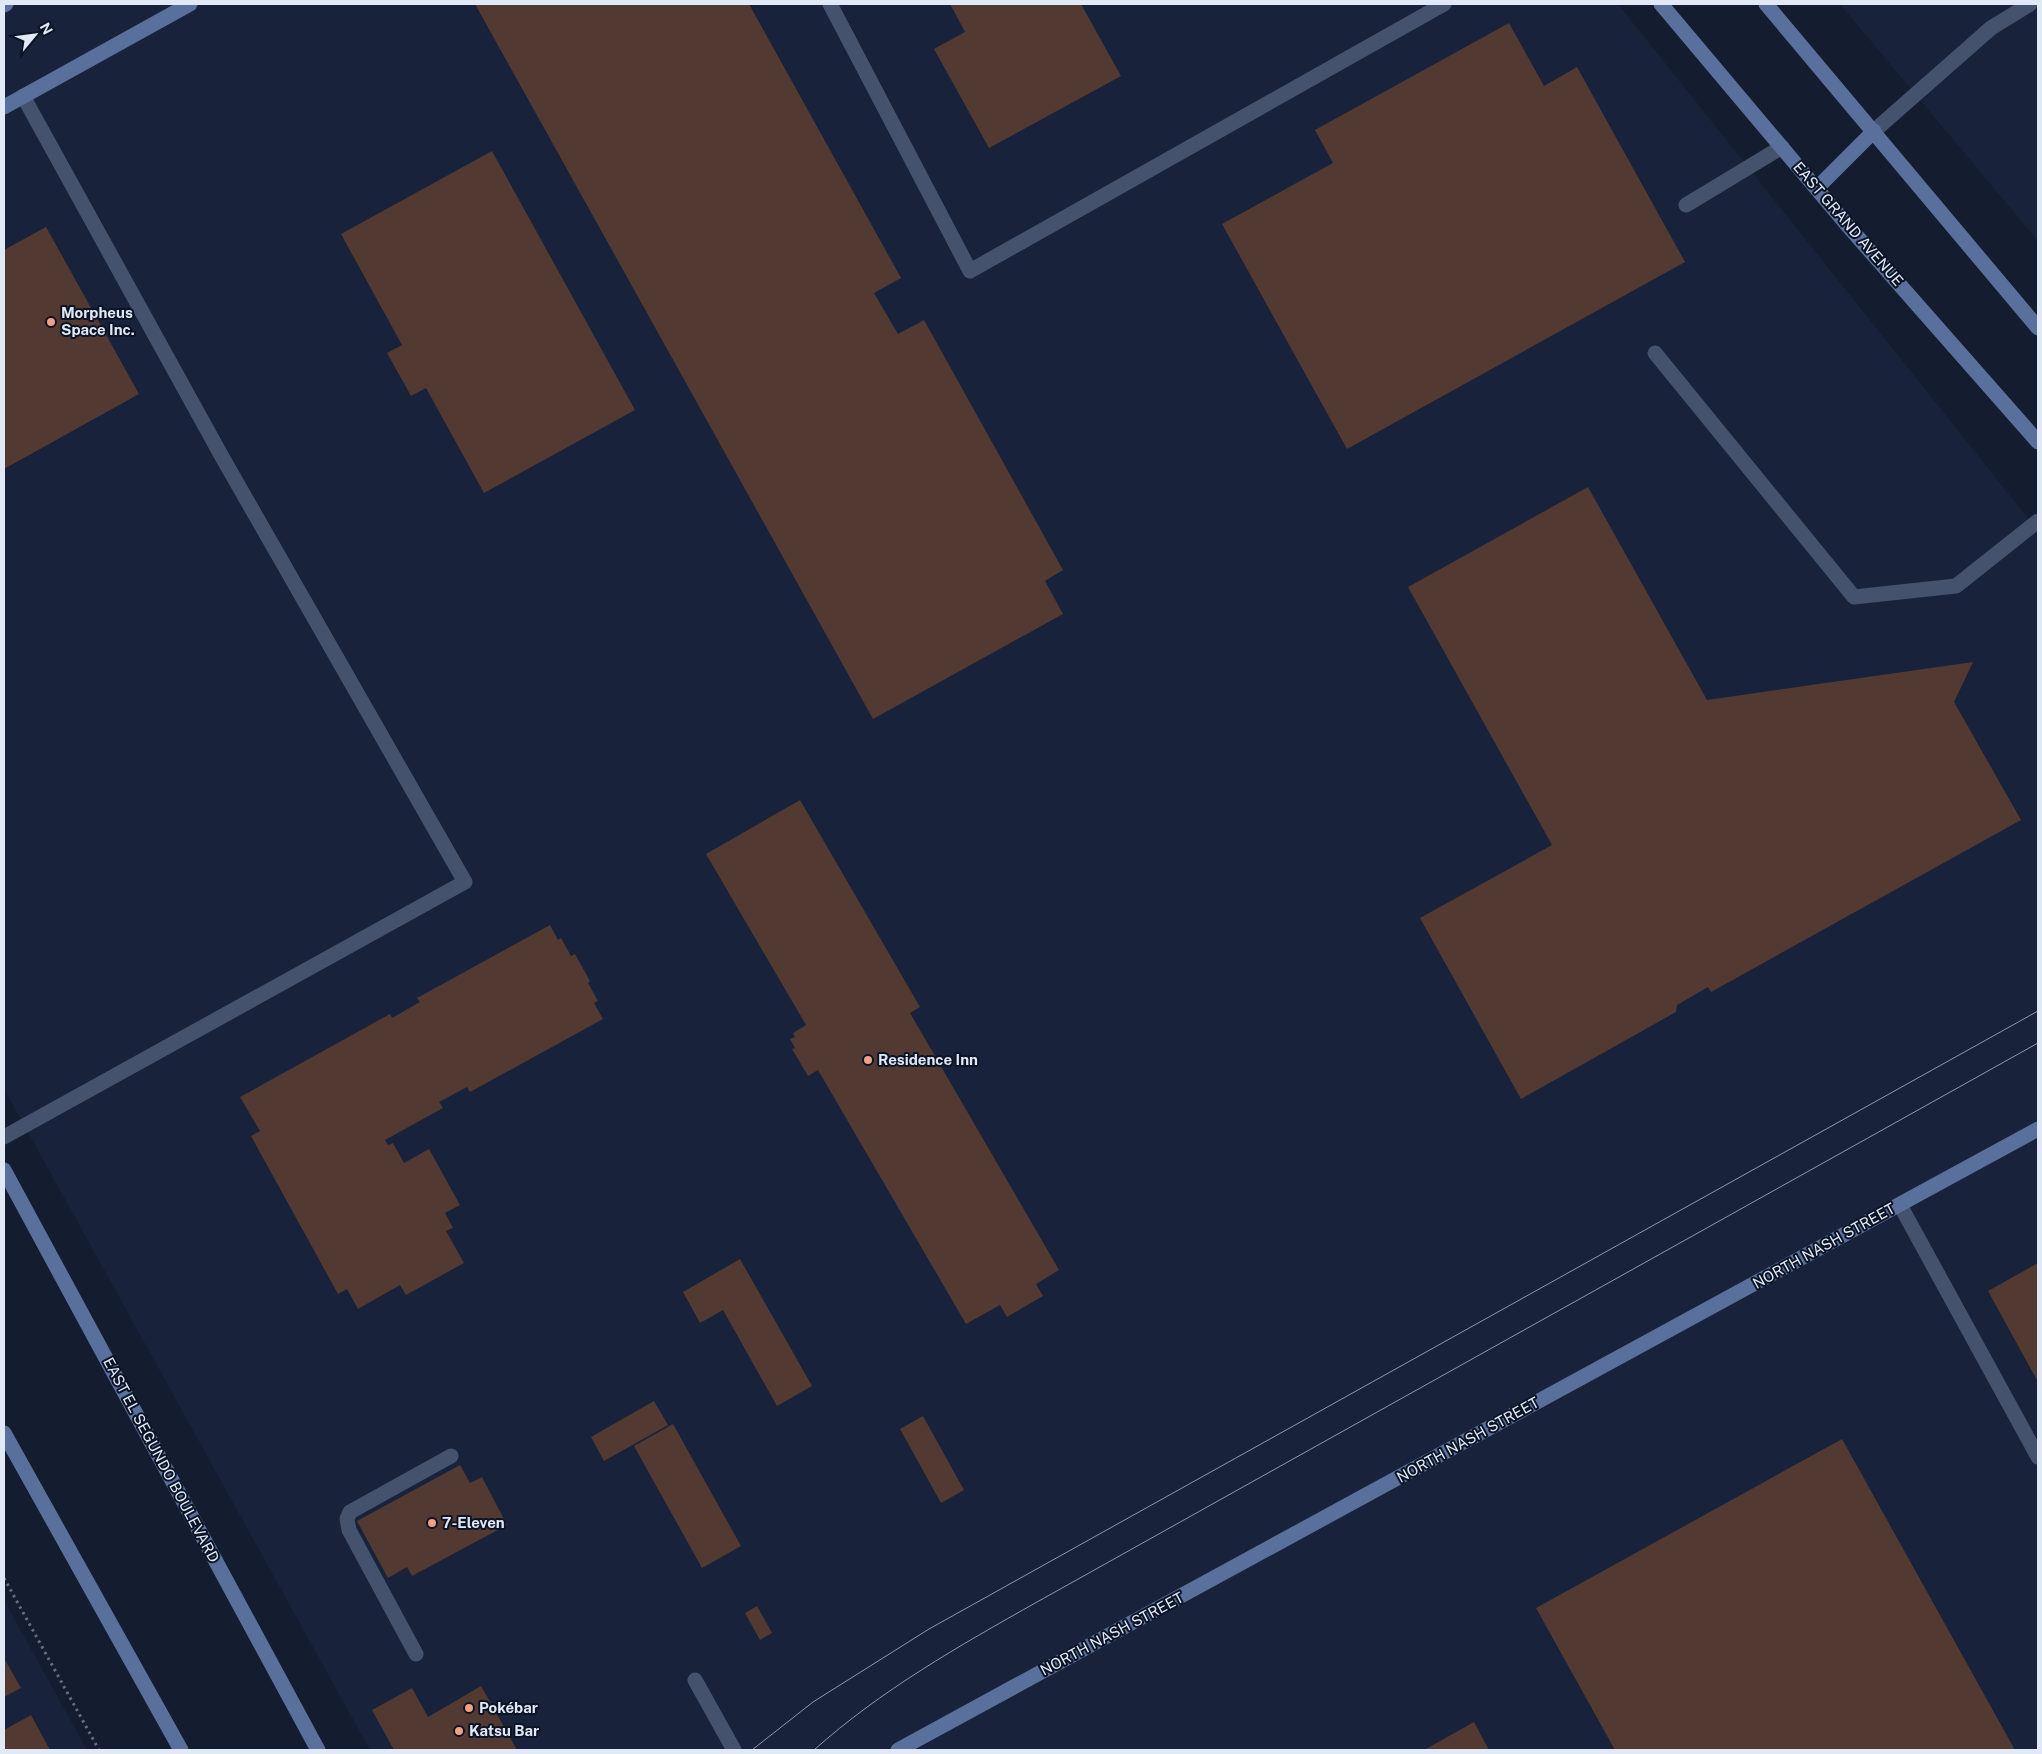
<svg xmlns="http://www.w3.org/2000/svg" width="2042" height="1754" font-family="'Public Sans',sans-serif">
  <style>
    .built { fill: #18233b }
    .building { fill: #523931 }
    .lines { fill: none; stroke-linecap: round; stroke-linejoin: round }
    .path { stroke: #656d7d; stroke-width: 3; stroke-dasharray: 2.5 4; stroke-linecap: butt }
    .lane { stroke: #44526e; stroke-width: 15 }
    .secondary { stroke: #596f9c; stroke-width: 15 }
    .tram { stroke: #9199a8; stroke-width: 1 }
    .poi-dot { fill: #f39f84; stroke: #0b1425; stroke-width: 2 }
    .labels { text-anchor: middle; stroke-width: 4; stroke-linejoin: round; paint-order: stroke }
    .street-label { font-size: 15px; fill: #e2e9f6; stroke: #0b1425 }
    .poi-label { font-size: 15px; font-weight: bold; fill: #e2e9f6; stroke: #0b1425; text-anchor: start }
  </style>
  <rect width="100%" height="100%" fill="#141d2f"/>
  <!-- built -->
  <path class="built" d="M4,4H1618L2038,531V1750H370L4,1089Z
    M1840,4H2038V241Z
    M4,1600L87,1750H4Z"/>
  <!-- building -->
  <path class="building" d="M475,4H749L901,278L874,293L898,334L924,320L1063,570L1045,581L1063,614L873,719Z
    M950,4H1081L1121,76L989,148L934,49L965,32Z
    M1509,23L1544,86L1577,67L1685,262L1347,449L1222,224L1333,163L1315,130Z
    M492,151L635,410L484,493L426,388L411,396L387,353L402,345L341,234Z
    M46,227L139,394L4,469V250Z
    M1588,487L1707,700L1973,662L1954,702L2021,820L1711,992L1708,987L1677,1005L1676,1012L1521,1099L1420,918L1552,845L1408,587Z
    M800,800L920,1007L910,1013L1059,1270L1036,1284L1043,1296L1007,1317L1000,1305L966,1324L818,1070L808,1076L792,1049L795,1048L790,1039L795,1037L793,1033L806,1025L706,854Z
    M550,925L558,940L561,938L571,956L575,954L590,981L588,983L598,1001L594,1003L603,1019L470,1092L467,1087L439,1102L443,1108L385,1140L388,1145L393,1143L404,1163L429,1149L460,1205L445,1213L453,1228L446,1231L464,1263L406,1295L400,1285L358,1309L347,1289L338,1294L251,1136L260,1131L240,1097L390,1014L392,1018L420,1002L417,998Z
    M740,1259L812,1386L777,1406L723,1310L700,1323L683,1292Z
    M2038,1263V1382L1988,1291Z
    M654,1401L668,1425L604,1461L591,1437Z
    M923,1416L964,1490L941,1503L900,1429Z
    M673,1424L741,1546L702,1568L634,1446Z
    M1842,1439L2015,1750H1615L1536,1608Z
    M460,1465L470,1483L482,1477L507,1525L412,1576L407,1567L388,1578L357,1521Z
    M757,1606L772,1633L760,1640L745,1613Z
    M4,1658L21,1688L4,1697Z
    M481,1686L517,1750H394L372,1710L412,1688L428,1717Z
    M31,1715L50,1750H4V1730Z
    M1474,1722L1489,1750H1424Z"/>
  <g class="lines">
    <!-- path -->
    <path class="path" d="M4,1578L99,1750"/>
    <!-- lane -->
    <path class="lane" d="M830,4L970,271L1444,4
      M1874,131L1991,28L2030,4
      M1686,205L1782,147
      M1655,353L1854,597L1956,586L2038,521
      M4,1137L465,882L221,455L23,96
      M1900,1205L2038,1457
      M416,1654L349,1530L347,1519L350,1512L451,1456
      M695,1680L734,1750"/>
    <!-- secondary -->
    <path class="secondary" d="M1661,4L1848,226L2038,442
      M1766,4L2038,328
      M4,5L6,4
      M4,107L190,4
      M1817,188L1874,131
      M4,1170L318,1750
      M4,1433L181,1750
      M898,1750L2038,1129"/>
    <!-- tram -->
    <path class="tram" d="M752,1750L813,1702L929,1629L2038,1011
      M814,1750C881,1690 959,1646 1037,1602L2038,1043"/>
  </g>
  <!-- markers -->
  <g class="poi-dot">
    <circle cx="51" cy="322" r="5"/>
    <circle cx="868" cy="1060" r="5"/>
    <circle cx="432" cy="1523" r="5"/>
    <circle cx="469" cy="1708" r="5"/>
    <circle cx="459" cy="1731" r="5"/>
  </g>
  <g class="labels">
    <!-- street labels -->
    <g class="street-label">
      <text transform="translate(1848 224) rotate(49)" y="5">EAST GRAND AVENUE</text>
      <text transform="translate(1824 1246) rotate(-29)" y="5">NORTH NASH STREET</text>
      <text transform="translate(1468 1440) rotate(-29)" y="5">NORTH NASH STREET</text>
      <text transform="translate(161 1460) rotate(62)" y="5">EAST EL SEGUNDO BOULEVARD</text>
      <text transform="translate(1112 1634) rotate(-28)" y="5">NORTH NASH STREET</text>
    </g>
    <!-- poi labels -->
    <g class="poi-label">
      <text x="61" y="318">Morpheus<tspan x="61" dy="17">Space Inc.</tspan></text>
      <text x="878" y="1065">Residence Inn</text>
      <text x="442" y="1528">7-Eleven</text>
      <text x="479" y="1713">Pokébar</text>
      <text x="469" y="1736">Katsu Bar</text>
    </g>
  </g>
  <!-- border -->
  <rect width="2042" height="1754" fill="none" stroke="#e2e9f6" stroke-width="10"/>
  <!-- north arrow -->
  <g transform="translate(35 35) rotate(61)" stroke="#0b1425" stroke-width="4" paint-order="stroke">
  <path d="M0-4L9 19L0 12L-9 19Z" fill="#e2e9f6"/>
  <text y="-8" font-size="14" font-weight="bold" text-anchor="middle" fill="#e2e9f6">N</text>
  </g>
</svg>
